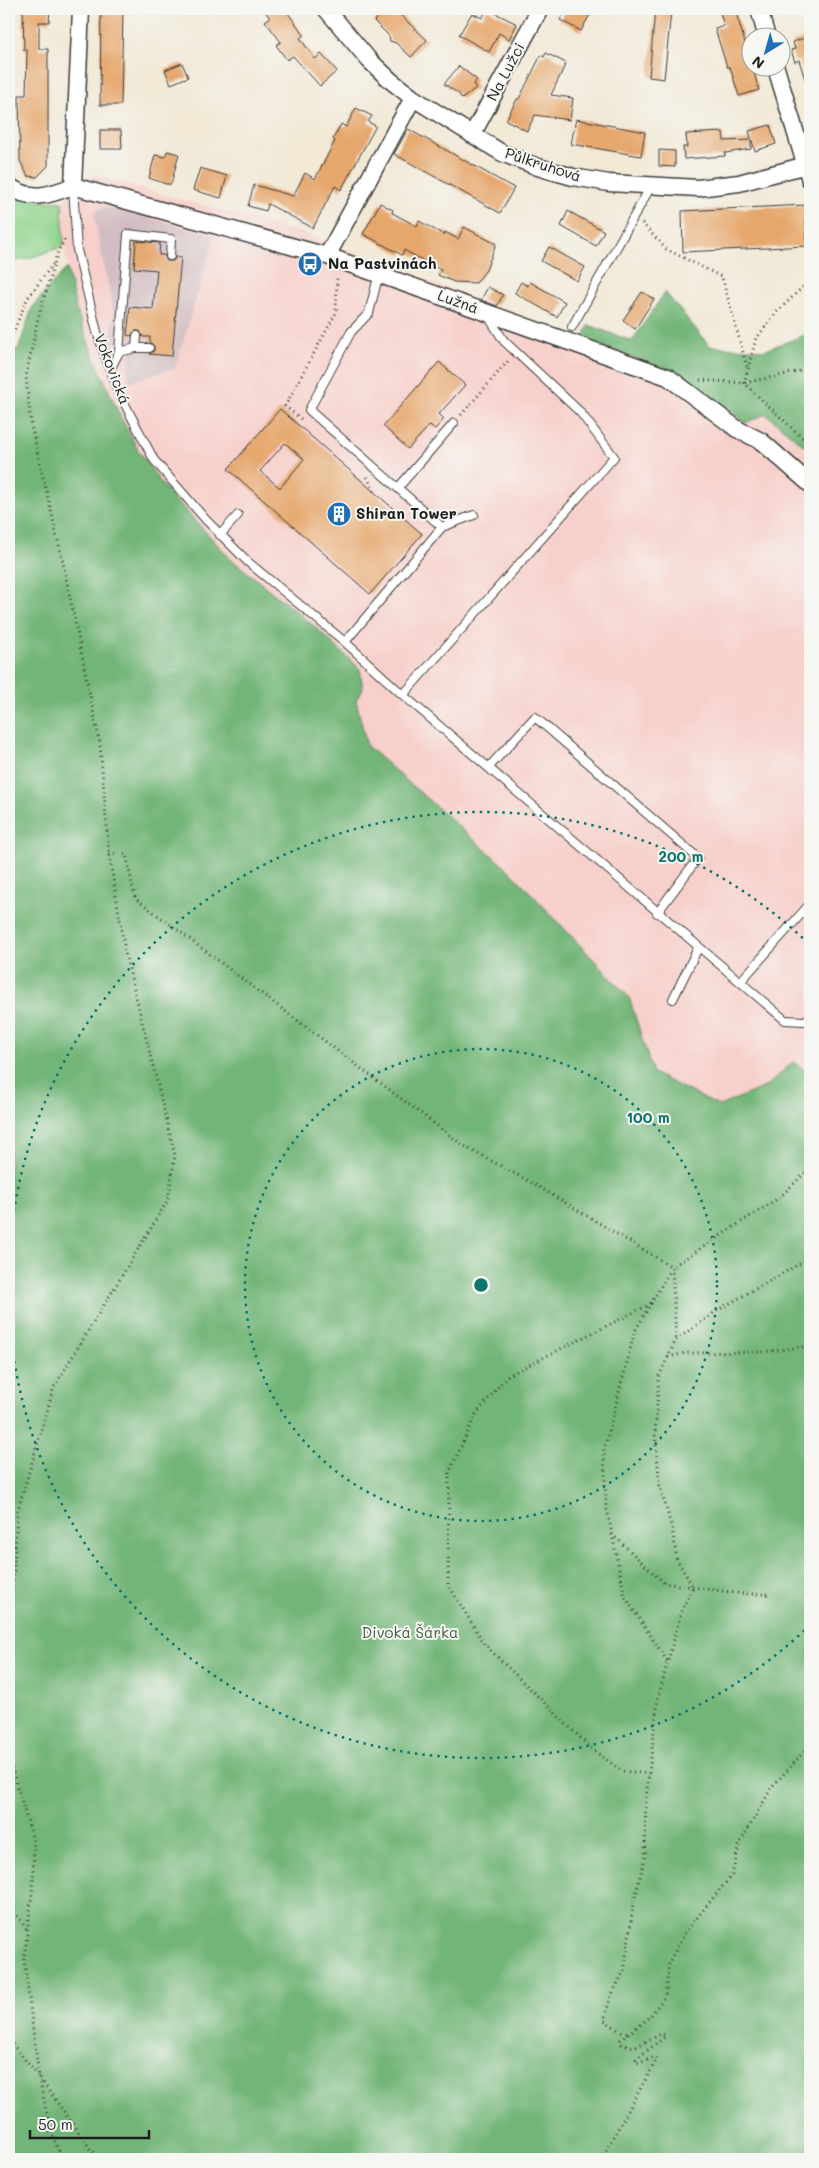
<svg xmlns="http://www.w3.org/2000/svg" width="819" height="2168" font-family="Mali,sans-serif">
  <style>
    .built { fill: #f7d0cb }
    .industrial { fill: #d2bec2 }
    .green { fill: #8ed38c; stroke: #557854 }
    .forest { fill: #72b578; stroke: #47684a }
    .building { fill: #e6a76d; fill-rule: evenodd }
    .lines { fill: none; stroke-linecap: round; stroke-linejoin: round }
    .lane-casing { stroke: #3c3b38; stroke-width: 10 }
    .street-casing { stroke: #3c3b38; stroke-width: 19 }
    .path { stroke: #3c3b38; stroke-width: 3; stroke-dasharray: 1 4; stroke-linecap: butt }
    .lane { stroke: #fff; stroke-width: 8 }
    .street { stroke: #fff; stroke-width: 16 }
    .ring { fill: none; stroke: #0f766e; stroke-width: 2.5; stroke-dasharray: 2.5 5 }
    .labels { text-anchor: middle; stroke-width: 4; stroke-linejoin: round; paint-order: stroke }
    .street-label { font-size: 15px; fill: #1c1c1c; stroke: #f6f6f2 }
    .poi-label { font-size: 15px; font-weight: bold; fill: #1c1c1c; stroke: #f6f6f2; text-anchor: start }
    .park-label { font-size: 15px; fill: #445c43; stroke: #f6f6f2 }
    .centre { fill: #0f766e; stroke: #f6f6f2; stroke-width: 2.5 }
    .ring-label { font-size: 15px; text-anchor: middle; font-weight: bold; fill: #0f766e; stroke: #f6f6f2; stroke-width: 4; stroke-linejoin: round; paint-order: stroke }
  </style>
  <rect width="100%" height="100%" fill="#f6f6f2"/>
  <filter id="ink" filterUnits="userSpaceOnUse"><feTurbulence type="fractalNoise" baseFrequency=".02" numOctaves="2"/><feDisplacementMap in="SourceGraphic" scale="10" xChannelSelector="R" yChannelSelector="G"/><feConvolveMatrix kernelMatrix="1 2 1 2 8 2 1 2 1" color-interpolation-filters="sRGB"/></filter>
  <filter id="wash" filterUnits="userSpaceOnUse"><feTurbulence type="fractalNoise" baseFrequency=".0096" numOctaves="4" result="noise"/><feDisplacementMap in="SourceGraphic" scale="20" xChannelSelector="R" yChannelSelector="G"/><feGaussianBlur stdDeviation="1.12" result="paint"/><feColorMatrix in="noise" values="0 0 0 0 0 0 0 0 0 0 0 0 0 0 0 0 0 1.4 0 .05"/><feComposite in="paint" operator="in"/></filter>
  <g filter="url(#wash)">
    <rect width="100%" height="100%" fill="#f2e9d7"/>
    <!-- built -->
    <path class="built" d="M95,175L309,235L479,301L583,339L690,380L745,423L766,414L810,451V1072L809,1074L793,1062L767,1086L719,1106L653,1073L628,997L512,873L367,746L356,700L363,689L262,585L231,559L195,522L163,486L140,453L119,414L92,352L76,309L64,246L62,202Z"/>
    <!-- industrial -->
    <path class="industrial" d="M105,207L215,235L175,368L128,382L130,345L110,342L114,314L94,216L98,209Z"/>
    <!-- green -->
    <path class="green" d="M9,194L41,201L62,202L64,246L27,259L9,261Z"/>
    <!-- forest -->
    <path class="forest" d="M67,268L76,309L92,352L119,414L140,453L163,486L231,559L319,630L360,669L363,689L356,700L367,746L512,873L629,997L653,1073L719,1106L767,1086L793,1062L809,1073L810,1072V2159H9V346L18,350L32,308L47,289Z
      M665,292L710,346L765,350L810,333V451L766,414L745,423L690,380L583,339L589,325L632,341Z"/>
    <g id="blocks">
      <!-- building -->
      <path class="building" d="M23,9H50L49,22H39V49H48V166L37,177L28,176L20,161L19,95H26L27,50H24Z
        M101,9L123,10L121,105H100Z
        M263,9H285L304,35L300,38L315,59L321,54L337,71L320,86L293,56L287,60L276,45L281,42L265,21L270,18Z
        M371,9H394L427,40L411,57L396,43L390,41L389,36L374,21L379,16Z
        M487,9L517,24L509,39L499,33L489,52L459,35L472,13L482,18Z
        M566,9H593L581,31L560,20Z
        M719,9H735L759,90L739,96L730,67H727L715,29L724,26Z
        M655,10L671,12L664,79L649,77Z
        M810,36V86H807L799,60L795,62L791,50L795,49L793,42Z
        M546,53L566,63L551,95L573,98L570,120L535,115L527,131L506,120L517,99H519L541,55L544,57Z
        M182,63L188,77L171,84L165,70Z
        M459,66L477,80L473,85L477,87L462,99L459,94L444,84Z
        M356,108L372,116L368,122L376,126L341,190L335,186L313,228L268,204L266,211L248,206L254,185L293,196L305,173L315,179L335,141L333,139L341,124L346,127Z
        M576,119L645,132L641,156L571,144Z
        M770,125L776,144L755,151L749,131Z
        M408,129L514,188L500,213L394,154Z
        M100,130H121L122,149H100Z
        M723,132L724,141L751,140V149L725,153V156L684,159L683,147H687L686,134Z
        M659,150L675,151V167L659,166Z
        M167,151L179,154L171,184H166L149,178L155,155L165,157Z
        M200,168L227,176L221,198L193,190Z
        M380,203L393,210L392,213L417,226L419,221L444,235L445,232L458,239L464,227L496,244L486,270L476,283L454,282L438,275L441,270L404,250L402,255L363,234Z
        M805,205L807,246L683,252L682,211Z
        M568,211L604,231L596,246L561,226Z
        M136,241L160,243L159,255H164L167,261H173L176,257H181L172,356L149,354L154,351V346L150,342V337H143L140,331H135L131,336L127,335L130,307L153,309L157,270L134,268Z
        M549,247L585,267L577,281L541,261Z
        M521,282L528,286L530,282L565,302L557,317L515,293Z
        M488,287L503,295L497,306L481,300Z
        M642,292L654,299L635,329L623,320Z
        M439,362L465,385L439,414L444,419L435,429L430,425L408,449L383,426Z
        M280,409L422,534L370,594L228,469ZM285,443L304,459L280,488L260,471Z"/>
    </g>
  </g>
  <g filter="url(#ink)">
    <use href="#blocks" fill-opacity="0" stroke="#3c3b38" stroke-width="1"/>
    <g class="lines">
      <defs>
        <path id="lane" d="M73,186L77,250L97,332L117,389L154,460L206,520L248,562L345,642L403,695L785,1020L804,1021L810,1018
          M572,327L651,186
          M136,348L137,336
          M119,352L136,348H149
          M110,370L119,352L128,234L171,239L170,256
          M398,488L454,423
          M442,527L474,515
          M220,535L238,515
          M345,642L442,527L309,410L351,332L369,313L379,273
          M403,695L614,457L580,412L504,341L488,316
          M489,767L535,717L698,858L657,913
          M740,982L810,904
          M673,999L698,948"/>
        <path id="street" d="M326,9L369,60L390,80L413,98L502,153L538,167L573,177L609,183L698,188L739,183L810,164
          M759,9L767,38
          M776,68L810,180
          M472,135L540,9
          M9,186C31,202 50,195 73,186
          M73,186L327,256L668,377L737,429L761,441L810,484
          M73,186L81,9
          M327,256L413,98"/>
      </defs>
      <!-- lane casing -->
      <use href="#lane" class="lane-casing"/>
      <!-- street casing -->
      <use href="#street" class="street-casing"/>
      <!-- path -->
      <path class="path" d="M642,223L666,249L722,277L747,367
        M810,280L777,312L756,339L744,383L810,445
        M9,343L27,299L53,264
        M700,380L744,383L810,369
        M461,415L510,359
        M301,419L285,406L336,313L337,275
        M367,477L375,493
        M109,854H126L135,898L464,1146L534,1184L672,1267L676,1339
        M668,1357L686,1353L762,1352L810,1346
        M612,1534L664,1583L745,1594H769
        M9,1656L17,1513L54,1387L168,1200L175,1155L126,957L109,854L100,744L62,558L31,425L26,377L38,318L58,251L65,239
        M667,1661L625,1597L606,1505L604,1450L635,1331L672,1267L780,1197L810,1168
        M9,1758L34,1843L33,1885L24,1959L39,2077L50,2129L62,2159
        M649,1774L622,1771L593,1750L485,1645L448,1584L449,1473L476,1414L507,1376L652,1303
        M9,1903L27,1930
        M627,2033L620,2031L604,2020L611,1996L624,1971L634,1901L645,1857L646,1798L658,1698L681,1612L693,1587L677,1560L672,1528L660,1487L655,1433L659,1376L676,1340L718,1310L810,1258
        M9,2040L39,2077L90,2148L101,2159
        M601,2159L657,2059L655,2057L639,2063L636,2062V2059L665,2037V2035L661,2034C650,2039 633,2052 622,2044L620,2040L649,2018L665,1996L669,1962L686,1931L732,1875L740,1843L772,1787L810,1745"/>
      <!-- lane -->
      <use href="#lane" class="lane"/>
      <!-- street -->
      <use href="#street" class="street"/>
    </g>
  </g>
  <!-- distance rings -->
  <g class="ring">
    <circle cx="481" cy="1285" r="236"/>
    <path d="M810 1625A473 473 0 0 1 9 1314M9 1256A473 473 0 0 1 810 945"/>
  </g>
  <!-- icons -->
  <defs>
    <symbol id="bus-disc" viewBox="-11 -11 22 22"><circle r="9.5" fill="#1f6fb2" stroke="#f6f6f2"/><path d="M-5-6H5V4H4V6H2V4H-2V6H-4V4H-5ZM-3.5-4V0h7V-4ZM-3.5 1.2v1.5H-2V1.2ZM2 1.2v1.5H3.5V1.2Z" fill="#fff"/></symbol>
    <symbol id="building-disc" viewBox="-11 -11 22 22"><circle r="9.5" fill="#1f6fb2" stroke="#f6f6f2"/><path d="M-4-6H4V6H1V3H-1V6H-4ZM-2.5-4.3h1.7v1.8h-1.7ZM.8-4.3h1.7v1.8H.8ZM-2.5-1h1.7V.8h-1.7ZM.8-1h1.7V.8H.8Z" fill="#fff"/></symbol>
  </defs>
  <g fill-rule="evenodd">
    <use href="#bus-disc" x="296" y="250" width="28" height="28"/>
    <use href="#building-disc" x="325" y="500" width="28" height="28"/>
  </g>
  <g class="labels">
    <!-- street labels -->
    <g class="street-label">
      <text transform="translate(506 72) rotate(-62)" y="5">Na Lužci</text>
      <text transform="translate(543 165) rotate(18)" y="5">Půlkruhová</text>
      <text transform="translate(458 302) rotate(20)" y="5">Lužná</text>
      <text transform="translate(112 369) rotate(69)" y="5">Vokovická</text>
    </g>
    <!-- poi labels -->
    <g class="poi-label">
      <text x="328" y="269">Na Pastvinách</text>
      <text x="356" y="519">Shiran Tower</text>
    </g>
    <!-- park labels -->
    <g class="park-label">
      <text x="410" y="1638">Divoká Šárka</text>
    </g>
  </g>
  <circle cx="481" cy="1285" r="8" class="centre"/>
  <g class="ring-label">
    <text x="681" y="862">200 m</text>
    <text x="648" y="1123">100 m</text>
  </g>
  <!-- margin -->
  <rect width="819" height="2168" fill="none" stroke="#f6f6f2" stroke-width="30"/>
  <!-- north arrow -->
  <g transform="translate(766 52) rotate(217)"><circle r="24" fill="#f6f6f2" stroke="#9f9f9c"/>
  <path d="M0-4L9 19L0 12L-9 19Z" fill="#1f6fb2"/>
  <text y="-8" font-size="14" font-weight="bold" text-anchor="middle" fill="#1c1c1c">N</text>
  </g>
  <!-- scale -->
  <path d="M30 2130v8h119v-8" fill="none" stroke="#1c1c1c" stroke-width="2.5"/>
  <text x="38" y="2130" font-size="15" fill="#1c1c1c" stroke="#f6f6f2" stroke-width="4" paint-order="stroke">50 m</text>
</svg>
